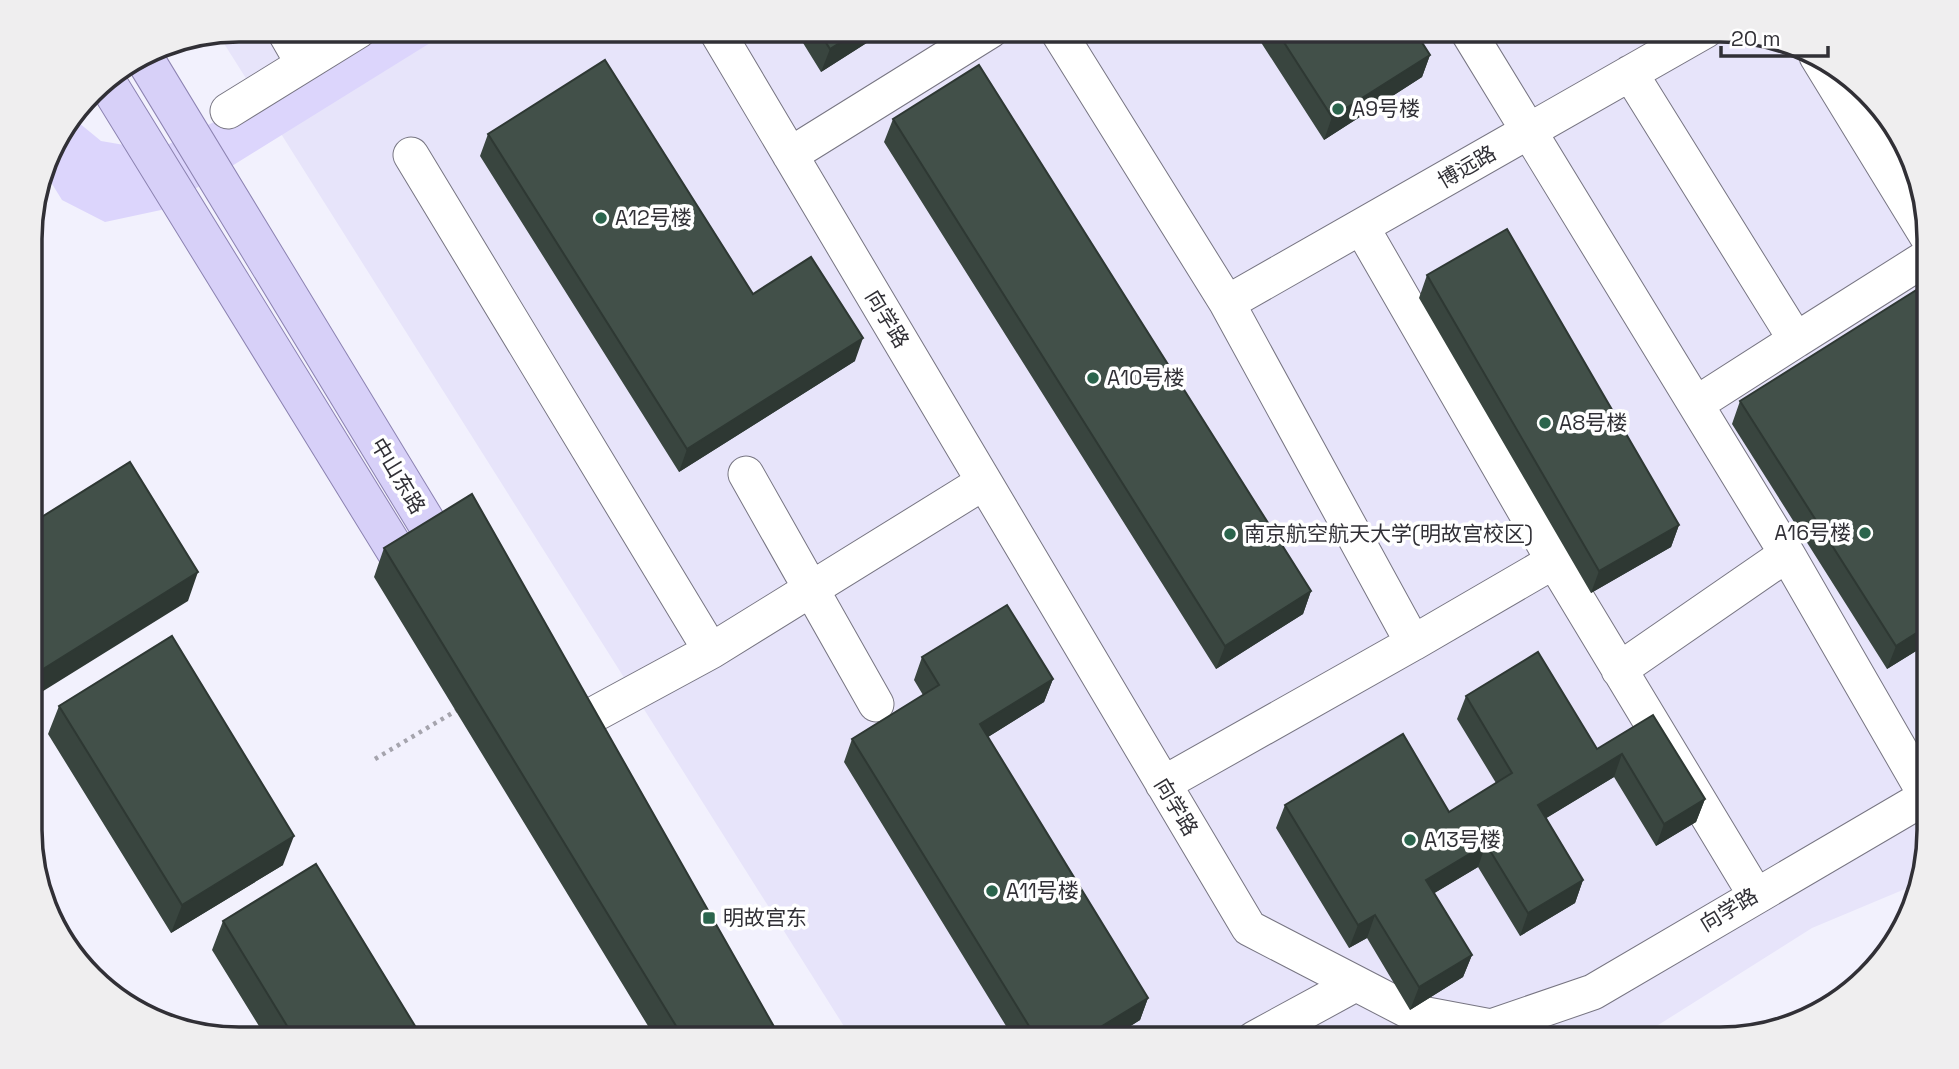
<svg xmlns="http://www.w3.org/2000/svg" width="1959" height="1069" font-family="'Space Grotesk','Noto Sans SC',sans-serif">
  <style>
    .built { fill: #e7e4fa }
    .water { fill: #dcd5fc }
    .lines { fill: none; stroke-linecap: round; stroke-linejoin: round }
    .minor-casing { stroke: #777582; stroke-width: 37 }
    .major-casing { stroke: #8c83b1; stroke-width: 40 }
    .path { stroke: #a5a4ad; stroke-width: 4.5; stroke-dasharray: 3.5 5; stroke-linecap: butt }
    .minor { stroke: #fff; stroke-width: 35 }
    .major { stroke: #d7d0f8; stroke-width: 38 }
    .wall { fill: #39453f }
    .shaded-wall { fill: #2e3833 }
    .building { fill: #425049; stroke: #2e3833; stroke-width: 2 }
    .poi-dot { fill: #2b644c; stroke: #fff; stroke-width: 2.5 }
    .labels { text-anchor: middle; stroke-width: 7; stroke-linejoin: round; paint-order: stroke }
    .poi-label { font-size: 21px; fill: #313036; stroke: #fff; text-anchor: start }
    .street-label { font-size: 21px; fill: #313036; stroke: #fff }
    .rim { fill: none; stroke: #313036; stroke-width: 3.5 }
  </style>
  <rect width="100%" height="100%" fill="#f2f1fd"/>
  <!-- built -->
  <path class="built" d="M239,30H1720L1824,58L1894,123L1929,225V843L1917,884L1812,928L1636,1039H852L218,34Z"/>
  <!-- water -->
  <path class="water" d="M366,30H451L161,210L105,222L62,200L44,171L52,146L73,118L101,141L136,147L167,145L261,99Z"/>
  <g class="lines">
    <defs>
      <path id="minor" d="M284,30L303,63
        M716,30L1249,928L1411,1012L1491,1027L1593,992L1929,795
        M1057,30L1227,303L1413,643L1163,784
        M1467,30L1787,554L1927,797
        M1817,56L1929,239
        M1630,73L1796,340L1929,256
        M228,111L359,30
        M411,155L711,651
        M790,155L991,30
        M1362,228L1554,561L1755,894
        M1227,303L1706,30
        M1696,404L1796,340
        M746,474L876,704
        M1413,643L1554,561
        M1619,670L1787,554
        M556,735L711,651L984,482
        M1254,1039L1355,984"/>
      <path id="major" d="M143,56L454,568
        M105,79L418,587"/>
    </defs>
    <!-- minor casing -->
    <use href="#minor" class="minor-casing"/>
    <!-- major casing -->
    <use href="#major" class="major-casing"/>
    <!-- path -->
    <path class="path" d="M375,759L459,709"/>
    <!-- minor -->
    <use href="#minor" class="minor"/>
    <!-- major -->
    <use href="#major" class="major"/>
  </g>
  <!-- wall -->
  <path class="wall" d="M795,30H887L821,72Z
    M1253,30H1414L1430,55L1422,77L1324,140Z
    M893,119L1311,591L1303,614L1216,669L884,142Z
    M488,134L753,294L855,361L679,472L480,156Z
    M1427,275L1679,525L1671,547L1591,593L1419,298Z
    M1740,401L1929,643L1887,669L1732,424Z
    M384,548L781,1039H656L374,577Z
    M922,657L1053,679L1044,702L988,737L1148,998L1140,1020L1110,1039H1014L844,762L852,739L923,695L914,680Z
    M1466,696L1597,749L1653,715L1705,799L1696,822L1656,846L1614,777L1546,818L1583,880L1575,903L1520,936L1478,867L1434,893L1472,955L1463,977L1410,1010L1367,938L1349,948L1276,828L1285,805L1449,812L1496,783L1457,719Z
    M59,706L283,865L171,933L48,734Z
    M223,921L423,1039H267L212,950Z"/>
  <!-- shaded-wall -->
  <path class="shaded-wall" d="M860,30H887L821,72L830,49Z
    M1430,55L1422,77L1324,140L1332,117Z
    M863,338L855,361L679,472L687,449Z
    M1679,525L1671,547L1591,593L1599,571Z
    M198,572L188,601L32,698V676Z
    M1311,591L1303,614L1216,669L1225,646Z
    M1929,625V643L1887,669L1896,646Z
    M1053,679L1044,702L972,747L980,724Z
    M1622,754L1614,777L1530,828L1538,805Z
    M1705,799L1696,822L1656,846L1664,824Z
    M294,836L283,865L171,933L182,905Z
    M1486,844L1478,867L1418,903L1426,880Z
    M1583,880L1575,903L1520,936L1528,913Z
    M1375,915L1367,938L1349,948L1358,925Z
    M1472,955L1463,977L1410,1010L1419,987Z
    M1148,998L1140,1020L1110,1039H1081Z"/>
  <!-- building -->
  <path class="building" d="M818,30H860L830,49Z
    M1276,30H1414L1430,55L1332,117Z
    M605,60L753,294L811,257L863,338L687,449L488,134Z
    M979,65L1311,591L1225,646L893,119Z
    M1507,229L1679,525L1599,571L1427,275Z
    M1929,282V625L1896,646L1740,401Z
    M130,462L198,572L32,676V523Z
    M472,494L781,1039H684L384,548Z
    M1007,605L1053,679L980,724L1148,998L1081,1039H1037L852,739L939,685L922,657Z
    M172,636L294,836L182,905L59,706Z
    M1538,652L1597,749L1653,715L1705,799L1664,824L1622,754L1538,805L1583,880L1528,913L1486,844L1426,880L1472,955L1419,987L1375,915L1358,925L1285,805L1403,734L1449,812L1512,773L1466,696Z
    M316,864L423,1039H295L223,921Z"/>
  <!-- markers -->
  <g class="poi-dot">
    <circle cx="1338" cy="109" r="7"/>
    <circle cx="601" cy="218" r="7"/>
    <circle cx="1093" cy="378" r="7"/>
    <circle cx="1545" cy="423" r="7"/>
    <circle cx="1865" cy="533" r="7"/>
    <circle cx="1230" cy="534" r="7"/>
    <circle cx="1410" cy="840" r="7"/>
    <circle cx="992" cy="891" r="7"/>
    <rect x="702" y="911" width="14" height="14" rx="3.5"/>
  </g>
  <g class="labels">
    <!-- poi labels -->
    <g class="poi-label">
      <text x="1352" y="116">A9号楼</text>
      <text x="615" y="225">A12号楼</text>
      <text x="1107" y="385">A10号楼</text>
      <text x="1559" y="430">A8号楼</text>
      <text x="1851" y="540" text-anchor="end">A16号楼</text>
      <text x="1244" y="541">南京航空航天大学(明故宫校区)</text>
      <text x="1424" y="847">A13号楼</text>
      <text x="1006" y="898">A11号楼</text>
      <text x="723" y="925">明故宫东</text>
    </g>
    <!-- street labels -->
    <g class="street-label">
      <text transform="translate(1467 167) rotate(-30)" y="7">博远路</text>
      <text transform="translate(887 319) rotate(59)" y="7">向学路</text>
      <text transform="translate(398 476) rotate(59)" y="7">中山东路</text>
      <text transform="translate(1176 807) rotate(59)" y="7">向学路</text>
      <text transform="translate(1729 910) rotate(-31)" y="7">向学路</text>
    </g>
  </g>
  <!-- crop -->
  <path d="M0 0H1959V1069H0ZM239 42H1720A197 197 0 0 1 1917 239V830A197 197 0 0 1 1720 1027H239A197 197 0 0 1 42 830V239A197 197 0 0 1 239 42Z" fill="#efeeef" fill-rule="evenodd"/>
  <path class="rim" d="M239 42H1720A197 197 0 0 1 1917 239V830A197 197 0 0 1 1720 1027H239A197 197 0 0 1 42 830V239A197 197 0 0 1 239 42Z"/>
  <!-- scale -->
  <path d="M1721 46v10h107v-10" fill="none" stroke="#313036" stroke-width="3.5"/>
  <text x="1731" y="46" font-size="21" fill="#313036" stroke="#ffffff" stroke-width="5" paint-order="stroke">20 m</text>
</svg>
